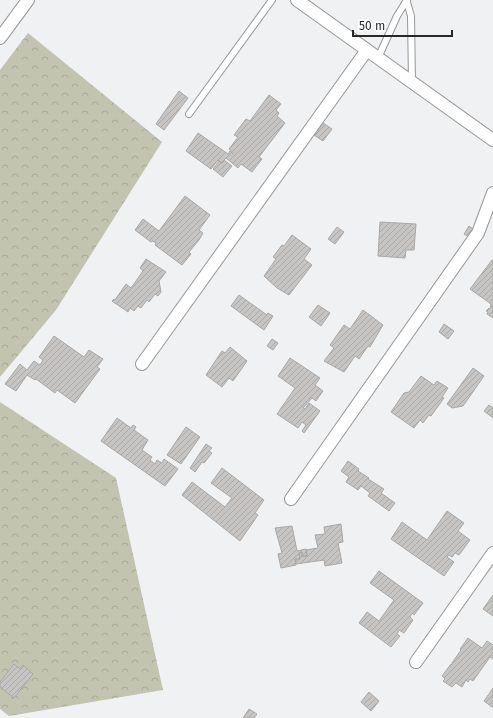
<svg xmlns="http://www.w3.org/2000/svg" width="493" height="718" font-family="'Fira Sans',sans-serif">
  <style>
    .forest { fill: url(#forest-crowns) }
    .building { fill: url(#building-hatch); stroke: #a9a8a7 }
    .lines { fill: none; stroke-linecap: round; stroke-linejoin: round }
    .service-casing { stroke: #969798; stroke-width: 8 }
    .minor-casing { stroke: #969798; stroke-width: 14 }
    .service { stroke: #fff; stroke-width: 6 }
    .minor { stroke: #fff; stroke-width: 12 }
  </style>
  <defs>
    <pattern id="forest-crowns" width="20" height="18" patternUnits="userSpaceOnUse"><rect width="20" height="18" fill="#c2c4af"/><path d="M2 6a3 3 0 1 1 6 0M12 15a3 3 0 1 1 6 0" fill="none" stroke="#a7a897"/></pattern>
    <pattern id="building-hatch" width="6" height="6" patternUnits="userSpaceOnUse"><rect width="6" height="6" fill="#c6c5c4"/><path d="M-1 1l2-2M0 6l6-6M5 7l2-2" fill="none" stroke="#aaa9a8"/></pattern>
  </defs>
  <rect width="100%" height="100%" fill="#f0f1f3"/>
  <!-- forest -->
  <path class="forest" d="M28,33L162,142L56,310L0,377V70Z
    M0,402L116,478L163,690L9,716L0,709Z"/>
  <!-- building -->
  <path class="building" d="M179,91L188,98L164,130L156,124Z
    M269,95L281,104L276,110L279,113L277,116L285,123L259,157L262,159L252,172L241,164L238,168L226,158L222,163L218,160L211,169L186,151L198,133L228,154L230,151L233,154L229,149L238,137L234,135L246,119L250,121Z
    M323,123L332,129L323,141L314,135Z
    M224,160L232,166L223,177L213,169L219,161L222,163Z
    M185,196L210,215L199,230L203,233L199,240L189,252L191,254L182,265L155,245L156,243L153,241L151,242L135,230L143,219L159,231Z
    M380,222L416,224L414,250H406L405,258L378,256Z
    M469,226L477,232L469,237L464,234Z
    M337,227L344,232L335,244L328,239Z
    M292,235L311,249L304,259L312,265L289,295L277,288L264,276L276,259L273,257L282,245L284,246Z
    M146,259L166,272L159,281L161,292L158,296L155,294L149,302L147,300L141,308L138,306L134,311L130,308L128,312L112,301L114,299L115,300L126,284L131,288L143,271L140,268Z
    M492,260H493V318L487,314L488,312L486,311L489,308L490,309L491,304L470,289Z
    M239,295L267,315L268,313L273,316L264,330L231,306Z
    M318,305L330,313L321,326L309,317Z
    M363,310L383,325L370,347L368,346L359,359L355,356L344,372L324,361L334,348L330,345L344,325L350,329Z
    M444,324L454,331L448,339L439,332Z
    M54,336L84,357L89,350L103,359L97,367L100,369L75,403L57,390L55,393L36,379L35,380L27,375L16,391L5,384L20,364L27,370L34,361L40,365L43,360L39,357Z
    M272,339L278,343L273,350L267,346Z
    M230,347L247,361L233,381L229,378L222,387L206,375L222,351L225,353Z
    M290,358L320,378L315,385L323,391L316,401L312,398L303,408L305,409L309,403L320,411L304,433L302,431L306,425L302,422L298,428L277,414L295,388L278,376Z
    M473,368L484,376L463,406L452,408L447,404Z
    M421,376L434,385L437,381L448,388L442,397L444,398L431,416L429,415L423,423L420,420L414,428L391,412L404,393L409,392Z
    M489,405L493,408V418L484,411Z
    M117,418L131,428L133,425L136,427L134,430L148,440L142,450L152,457L150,460L155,464L157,460L162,463L164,459L178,469L165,486L101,441Z
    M186,427L200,437L181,464L167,455Z
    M206,444L212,448L209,451L212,453L204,463L202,462L195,472L190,468Z
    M348,461L359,469L358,471L369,478L368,479L384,489L381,493L395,503L389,511L368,496L370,493L361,486L358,490L346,482L349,477L341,471Z
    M222,468L264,500L255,513L258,515L240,541L182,495L192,482L225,507L232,498L211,483Z
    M447,511L464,523L458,531L470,540L459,555L455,553L452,557L449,555L447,557L454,562L444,576L391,539L402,522L427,540Z
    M341,524L343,542L338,543L342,563L325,566L324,560L296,564L295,559H300L299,553L302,552V556H307L306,550L318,548L315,535L325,534L324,527Z
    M292,526L297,551L306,549L307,556H302V552L299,553L300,559H295L296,565L281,568L278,554L282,553L275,528Z
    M379,571L423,603L414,615L412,613L410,617L413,620L404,633L399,630L397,634L400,636L391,647L359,623L367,612L379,621L394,600L370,583Z
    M493,595V616L483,609Z
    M468,638L482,648L487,641L493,645V659L490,657L473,681L470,679L468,682L466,680L462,687L456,683L452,687L443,681L445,679L442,676L451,664H453L452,663L461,650L460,649Z
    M14,664L20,669L23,665L33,674L14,698L0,687V682Z
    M493,688V707H492L484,701Z
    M369,692L379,701L371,711L361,702Z
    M249,709L257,714L254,718H243Z"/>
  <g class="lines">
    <defs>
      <path id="service" d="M407,2L411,16L412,83
        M378,58L397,16L407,0
        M189,114L272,0"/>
      <path id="minor" d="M297,0L493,140
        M0,38L28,0
        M142,364L367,50
        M291,499L478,233L493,193
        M416,662L493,553"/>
    </defs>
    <!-- service casing -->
    <use href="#service" class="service-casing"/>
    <!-- minor casing -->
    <use href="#minor" class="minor-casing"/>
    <!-- service -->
    <use href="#service" class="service"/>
    <!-- minor -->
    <use href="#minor" class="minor"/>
  </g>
  <!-- scale -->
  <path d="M353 30v6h99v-6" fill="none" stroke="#282829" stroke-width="2"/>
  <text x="359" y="30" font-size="12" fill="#282829" stroke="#ffffff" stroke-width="3" paint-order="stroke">50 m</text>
</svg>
